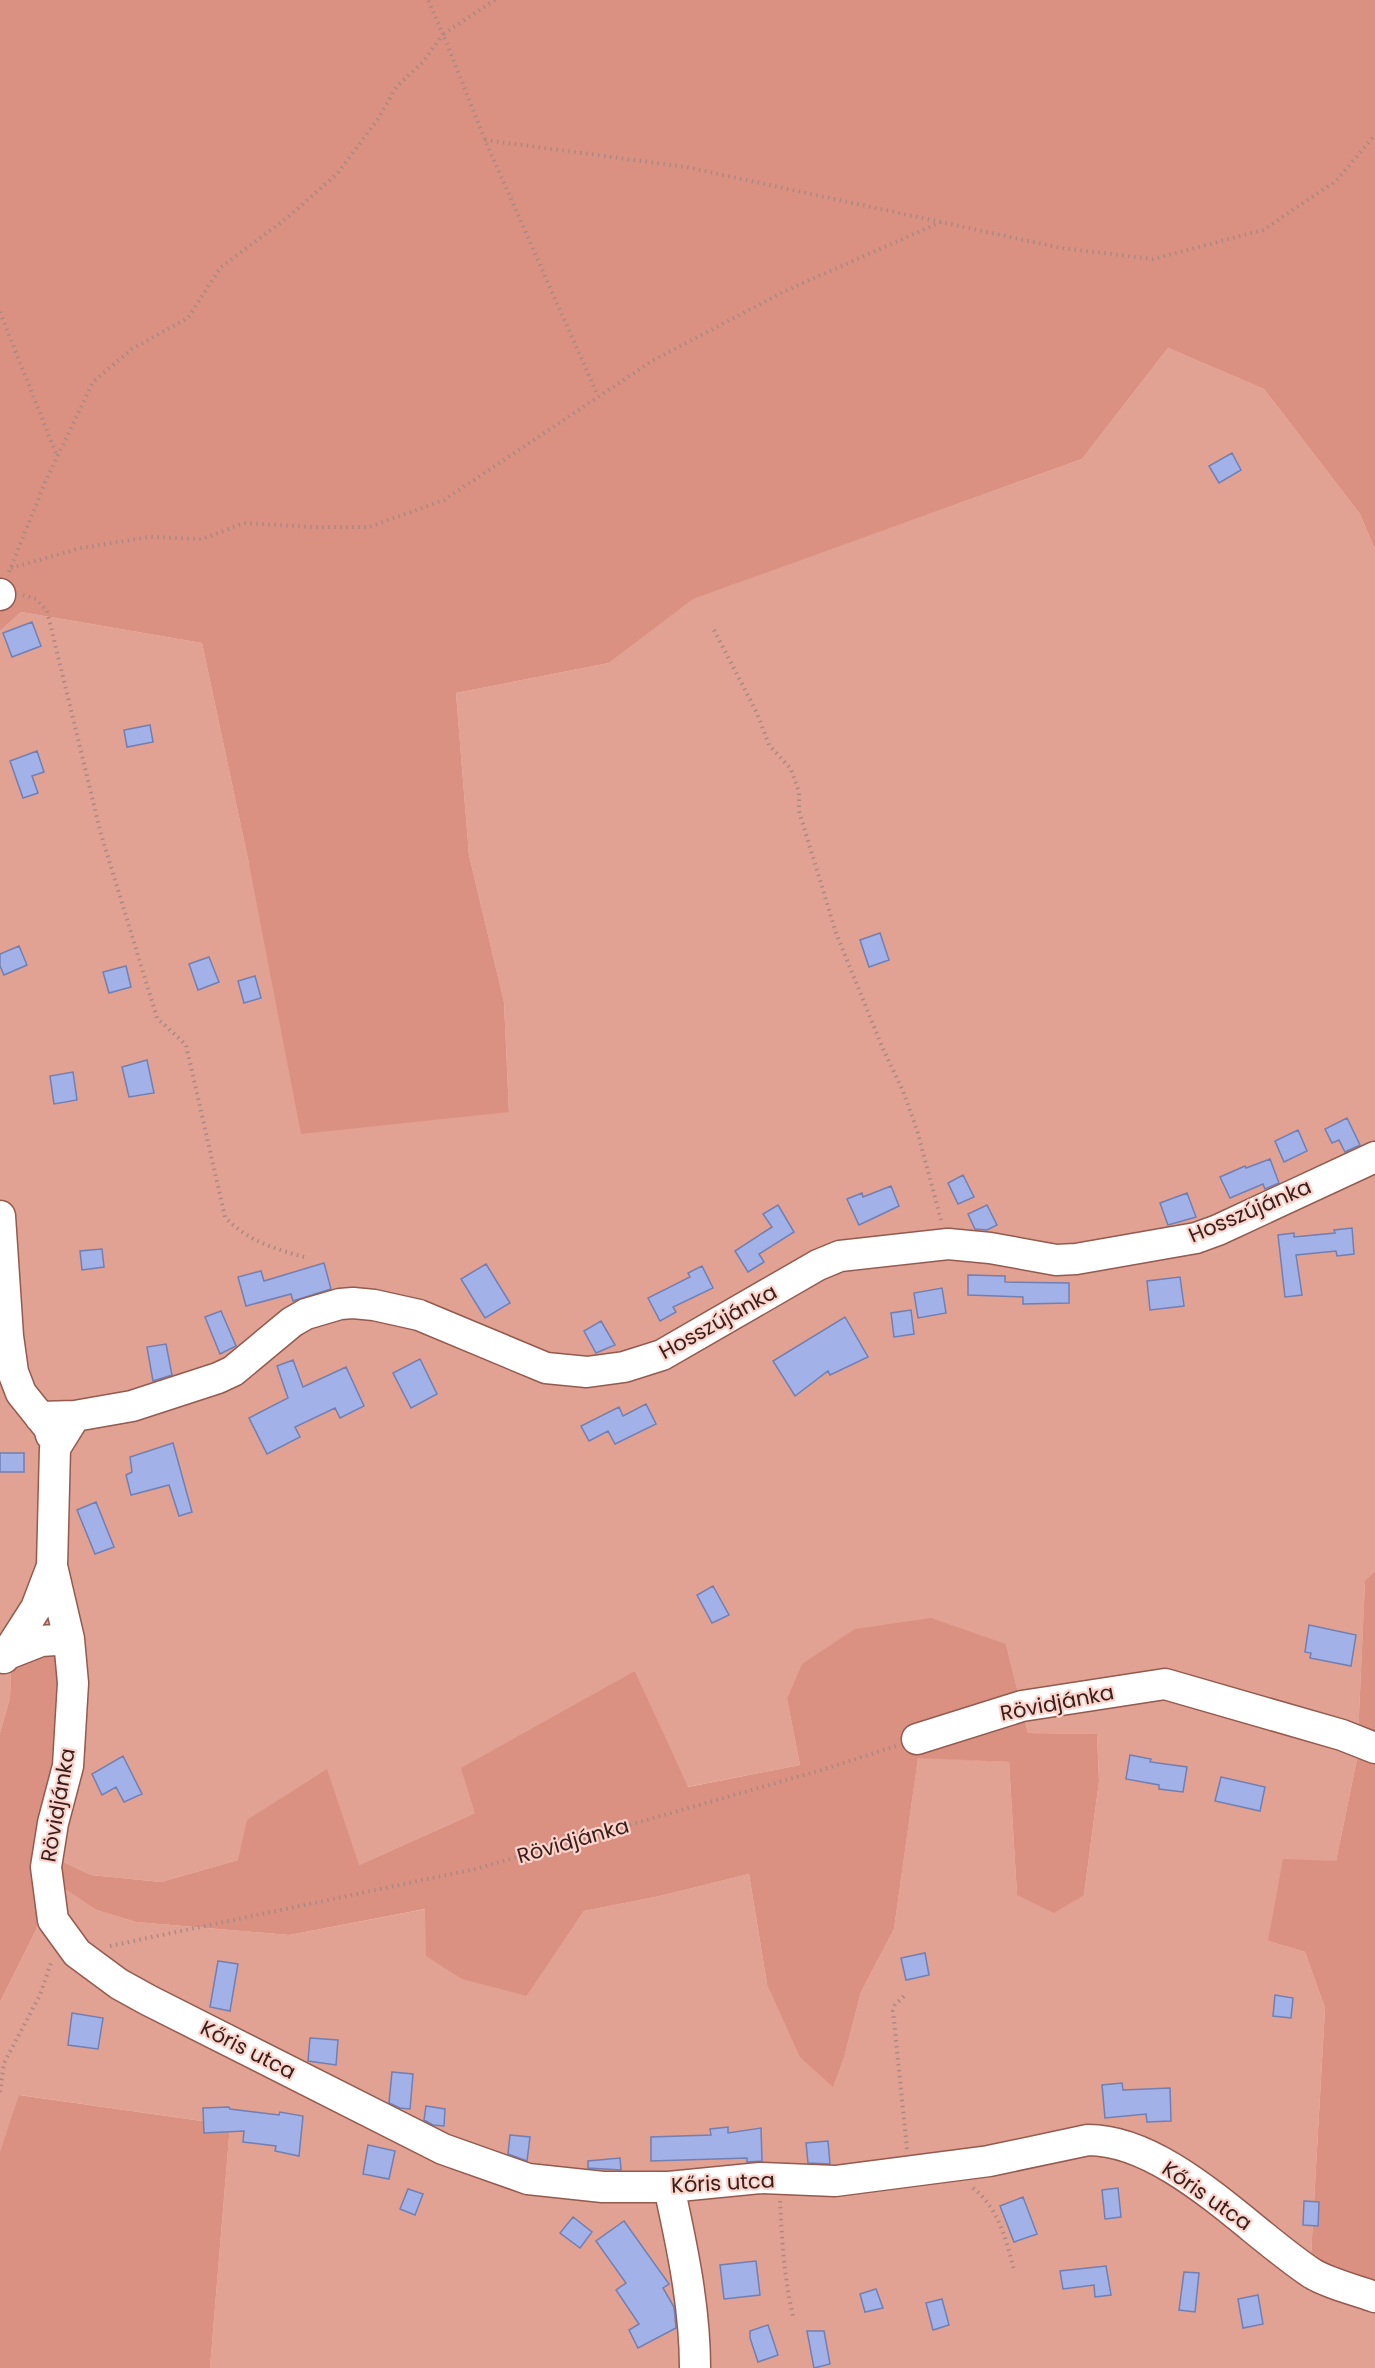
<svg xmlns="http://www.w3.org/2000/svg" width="1375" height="2368" font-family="Poppins,sans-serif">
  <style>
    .green { fill: #e1a193 }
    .forest { fill: #db9182 }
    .building { fill: #a2b2e8; stroke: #717fb2; stroke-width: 1.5 }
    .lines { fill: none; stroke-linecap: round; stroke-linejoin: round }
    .minor-casing { stroke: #945a4e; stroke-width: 33 }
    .path { stroke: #ab8982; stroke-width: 4; stroke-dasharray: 1.5 4.5; stroke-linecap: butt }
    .minor { stroke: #fff; stroke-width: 30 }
    .labels { text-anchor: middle; stroke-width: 4.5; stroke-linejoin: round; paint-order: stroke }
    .street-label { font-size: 21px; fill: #371e1a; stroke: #fdd4cc }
  </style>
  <rect width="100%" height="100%" fill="#fdd4cc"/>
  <!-- green -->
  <path class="green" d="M1168,348L1264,389L1360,514L1375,550V1571L1365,1582L1357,1759L1336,1861L1268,1941L1305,1952L1325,2008L1310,2273L1375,2286V2368H210L230,2125L20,2095L0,2151V2002L36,1930L48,1876L96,1910L136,1922L289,1935L426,1909L527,1996L584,1911L660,1896L749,1874L767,1984L845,2054L861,1992L894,1929L918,1757L1009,1762L1017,1894L1084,1895L1099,1781L1097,1734L1028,1733L1006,1644L787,1699L800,1765L687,1787L635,1671L475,1813L359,1865L238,1860L161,1882L91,1875L47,1854L11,1665L10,1698L0,1733V631L21,612L202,643L249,864L509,1112L504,1002L469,855L456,693L609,663L692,599L1082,459Z"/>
  <!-- forest -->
  <path class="forest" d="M0,0H1375V550L1360,514L1264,389L1168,348L1082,459L693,599L609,663L456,693L469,855L504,1002L509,1112L301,1134L249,864L202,643L21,612L0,631Z
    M1375,1571V2286L1310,2273L1325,2008L1305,1952L1268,1941L1283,1859L1336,1861L1357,1759L1365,1581Z
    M931,1618L1006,1644L1028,1733L1097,1734L1099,1781L1084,1895L1054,1913L1017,1895L1009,1762L918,1758L894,1929L861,1992L845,2054L833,2087L800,2057L767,1984L749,1874L660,1896L584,1911L527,1996L462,1979L426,1956L425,1909L289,1935L136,1922L96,1910L48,1877L36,1930L0,2002V1733L10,1698L11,1665L39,1649L74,1663L86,1750L47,1854L91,1875L161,1882L238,1860L247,1820L327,1769L359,1865L475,1813L461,1768L635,1671L688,1787L800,1765L787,1699L802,1664L855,1629Z
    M19,2095L230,2125L210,2368H0V2151Z"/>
  <!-- building -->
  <path class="building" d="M1232,453L1241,470L1219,483L1209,466Z
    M32,622L41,646L12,657L3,633Z
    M150,725L153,742L127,747L124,730Z
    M37,751L44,772L32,776L38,793L23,798L10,761Z
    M880,933L889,960L869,967L860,940Z
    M19,946L27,965L4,975L0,966V954Z
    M209,957L219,982L198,990L189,964Z
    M126,966L131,987L109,993L103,972Z
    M255,976L261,998L244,1003L238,981Z
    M147,1060L154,1093L129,1097L122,1067Z
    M73,1072L77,1100L54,1104L50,1076Z
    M1347,1118L1360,1145L1345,1152L1339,1140L1332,1143L1325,1129Z
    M1298,1130L1307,1151L1284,1162L1275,1141Z
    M1270,1159L1279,1183L1265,1189L1263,1184L1230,1198L1220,1177L1245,1166L1246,1168Z
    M963,1175L974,1197L958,1204L948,1183Z
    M891,1186L899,1206L859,1225L847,1199L862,1193L863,1197Z
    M1187,1193L1196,1217L1168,1225L1160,1203Z
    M778,1205L794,1232L759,1254L764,1262L748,1272L735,1251L772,1227L763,1214Z
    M987,1205L997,1225L987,1230L975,1229L968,1214Z
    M1352,1228L1354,1254L1337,1256L1336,1251L1296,1255L1302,1295L1285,1297L1278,1235L1294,1233V1237L1335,1233L1334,1230Z
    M102,1249L104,1267L82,1270L80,1251Z
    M324,1263L331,1289L293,1301L291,1294L246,1306L238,1277L261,1271L264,1281Z
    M486,1264L510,1303L485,1318L461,1279Z
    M702,1266L713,1288L673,1307L676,1312L660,1321L648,1298L690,1277L688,1273Z
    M968,1275L1005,1276V1282L1069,1283V1303L1023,1304V1297L968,1295Z
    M1180,1277L1184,1306L1150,1310L1147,1281Z
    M942,1288L946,1313L918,1318L914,1293Z
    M911,1310L914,1334L894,1337L891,1313Z
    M221,1311L236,1346L220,1354L205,1317Z
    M845,1317L868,1357L830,1375L828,1371L795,1396L773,1361Z
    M601,1321L615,1345L596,1353L584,1331Z
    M166,1344L172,1375L153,1381L147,1347Z
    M420,1359L437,1394L411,1408L393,1373Z
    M293,1360L303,1387L346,1367L364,1406L340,1418L335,1408L295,1427L300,1437L267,1454L249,1418L288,1398L277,1366Z
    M646,1404L656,1424L615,1444L608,1431L589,1441L581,1426L619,1407L623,1416Z
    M173,1443L192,1512L179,1516L169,1485L131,1495L126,1475L132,1472L130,1457Z
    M0,1453H24V1472H0Z
    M96,1502L114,1547L95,1554L77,1510Z
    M713,1586L729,1615L712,1623L697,1595Z
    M1309,1625L1356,1635L1351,1666L1310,1658L1311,1653L1305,1652Z
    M1130,1755L1151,1759L1150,1762L1187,1767L1183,1792L1159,1789V1785L1126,1779Z
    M123,1756L142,1794L124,1802L116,1787L102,1795L92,1774Z
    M1221,1777L1265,1787L1260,1811L1215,1801Z
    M925,1953L929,1975L906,1980L901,1958Z
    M218,1961L238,1964L230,2011L210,2007Z
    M1275,1995L1293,1998L1291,2018L1273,2016Z
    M72,2013L103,2018L98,2049L68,2045Z
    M310,2038L338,2040L336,2065L308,2061Z
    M392,2072L413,2074L410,2109L400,2108L389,2103Z
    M1122,2083L1123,2090L1170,2088L1171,2121L1147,2122L1146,2114L1105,2118L1102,2085Z
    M426,2106L445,2109L444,2126L433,2125L424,2120Z
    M229,2107L230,2109L279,2115L280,2112L303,2116L299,2156L275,2151L276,2146L243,2142L244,2131L204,2133L203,2108Z
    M728,2127V2133L761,2128L762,2161L747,2162V2158L651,2161V2137L711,2135L710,2129Z
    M510,2135L530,2137L527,2161L508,2154Z
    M828,2141L830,2164L808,2163L806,2143Z
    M368,2145L395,2151L389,2179L363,2174Z
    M620,2158L621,2170L588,2168V2161Z
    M1118,2188L1121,2217L1105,2219L1102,2190Z
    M408,2189L423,2194L415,2215L400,2209Z
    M1023,2197L1037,2234L1014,2242L1000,2206Z
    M1304,2201L1319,2202L1318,2226L1303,2225Z
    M573,2217L592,2232L580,2248L560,2233Z
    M624,2221L669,2284L663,2288L674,2307L676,2328L638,2348L629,2330L639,2324L616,2290L626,2283L596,2241Z
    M756,2261L760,2295L724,2299L720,2265Z
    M1106,2266L1111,2295L1095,2297L1094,2285L1063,2289L1060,2271Z
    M1184,2272L1199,2273L1195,2312L1179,2310Z
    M876,2289L883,2308L865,2312L860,2294Z
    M1258,2295L1263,2324L1243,2328L1238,2299Z
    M942,2299L949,2325L933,2330L926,2303Z
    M768,2325L778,2355L758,2362L750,2338V2331Z
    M807,2331H824L830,2364L814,2368Z"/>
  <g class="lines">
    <defs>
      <path id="minor" d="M0,595V594
        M0,1216L8,1336L13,1372L21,1393L49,1428L51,1435
        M40,1417L75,1416L132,1406L218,1378L233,1371L292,1322L306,1314L340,1304L353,1303L374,1305L419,1315L546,1368L587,1372L624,1367L662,1355L818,1265L840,1256L948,1244L990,1248L1056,1260L1076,1259L1196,1238L1218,1230L1375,1157
        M52,1566L69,1639
        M8,1654L41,1641L69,1639L73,1683L68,1766L53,1823L46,1867L53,1920L77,1953L119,1984L148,2000L443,2149L528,2179L603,2187H669L760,2178L835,2181L989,2161L1088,2140C1167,2140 1247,2230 1310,2272C1324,2282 1358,2291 1375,2297
        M4,1658L36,1608L52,1566L55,1448L75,1416
        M917,1739L1022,1706L1165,1684L1342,1735L1375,1748
        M669,2187C682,2246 695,2307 695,2368"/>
    </defs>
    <!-- minor casing -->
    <use href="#minor" class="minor-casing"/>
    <!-- path -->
    <path class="path" d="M495,0L443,34L485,140L598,396
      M485,140L686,167L1061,248L1153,259L1263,230L1336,181L1375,135
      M0,312L57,456
      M11,568L81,548L149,537L202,539L244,523L313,527H369L444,500L652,361L785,291L941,222
      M9,572L46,480L93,382L132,349L188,318L220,268L288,217L337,174L378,119L397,86L423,62L443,34L428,0
      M23,595L36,599L47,611L101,834L157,1018L186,1045L225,1217C246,1240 275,1249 304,1257
      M714,630L757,713L769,745L791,769L799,792V811L836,933L883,1049L903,1091L917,1130L941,1220
      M110,1946L475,1869L818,1771L896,1746
      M0,2092L4,2063L40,1995L52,1960
      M907,2149L893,2011L895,2005L907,1993
      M973,2188C999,2209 1006,2239 1014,2270
      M780,2201C782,2239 784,2278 793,2316"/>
    <!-- minor -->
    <use href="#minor" class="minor"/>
  </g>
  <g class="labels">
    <!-- street labels -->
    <g class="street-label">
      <text transform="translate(1250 1211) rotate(-23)" y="7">Hosszújánka</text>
      <text transform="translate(718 1322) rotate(-29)" y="7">Hosszújánka</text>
      <text transform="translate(1057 1703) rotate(-11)" y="7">Rövidjánka</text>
      <text transform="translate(58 1805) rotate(-80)" y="7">Rövidjánka</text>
      <text transform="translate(573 1841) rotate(-16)" y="7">Rövidjánka</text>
      <text transform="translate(248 2050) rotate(27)" y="7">Kőris utca</text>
      <text transform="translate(723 2183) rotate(-3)" y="7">Kőris utca</text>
      <text transform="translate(1207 2196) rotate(35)" y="7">Kőris utca</text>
    </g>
  </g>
</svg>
